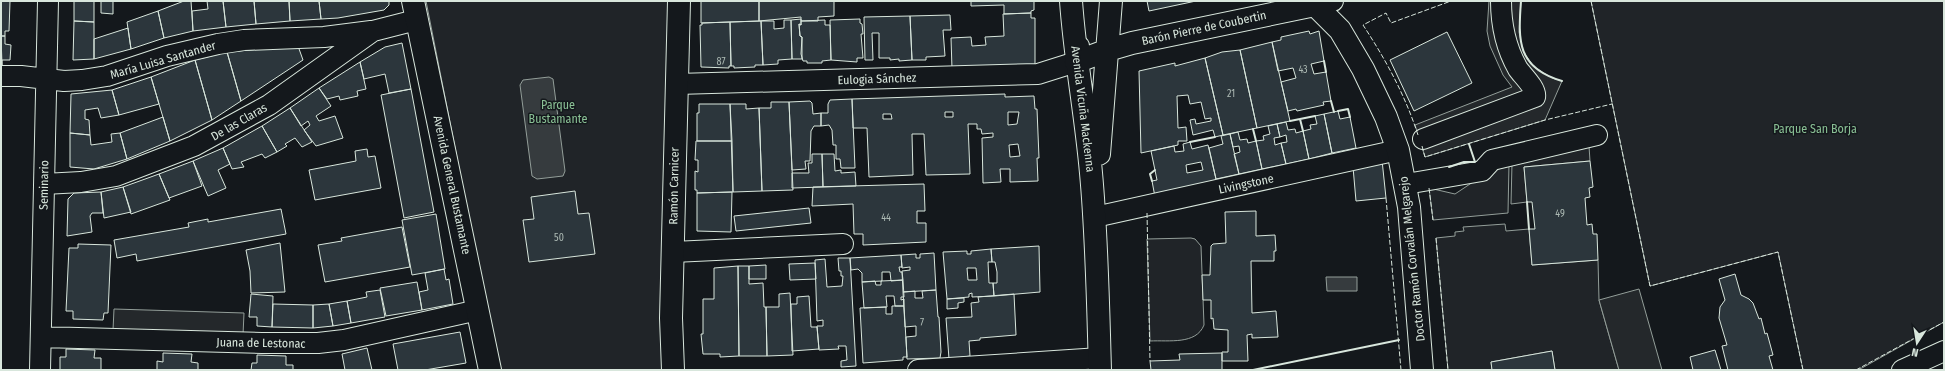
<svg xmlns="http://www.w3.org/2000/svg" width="1945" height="371" font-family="'Fira Sans Condensed',sans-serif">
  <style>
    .green { fill: #202428; stroke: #939e99 }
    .parking { fill: #24282b; stroke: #939e99 }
    .water { fill: #363b3e; stroke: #939e99 }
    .building { fill: #2c363c; stroke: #d8e6dc; fill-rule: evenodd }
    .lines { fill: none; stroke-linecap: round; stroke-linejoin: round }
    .minor-casing { stroke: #d8e6dc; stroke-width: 22 }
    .major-casing { stroke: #d8e6dc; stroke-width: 24 }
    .minor { stroke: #14181c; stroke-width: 20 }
    .major { stroke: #14181c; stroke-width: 22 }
    .fence { stroke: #d8e6dc; stroke-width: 1; stroke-dasharray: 5 2; stroke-linecap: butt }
    .wall { stroke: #d8e6dc; stroke-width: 2 }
    .labels { text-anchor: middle; stroke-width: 3; stroke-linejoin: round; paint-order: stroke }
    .number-label { font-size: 10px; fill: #adbab4 }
    .street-label { font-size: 12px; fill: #d8e6dc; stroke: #14181c }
    .park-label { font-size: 12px; fill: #8ac095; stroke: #14181c }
  </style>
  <rect width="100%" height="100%" fill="#14181c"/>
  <!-- green -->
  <path class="green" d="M426,1H670L664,370H499Z
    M1591,1H1944V322L1862,368L1856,370H1803L1778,252L1650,286Z
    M1589,146L1590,161L1524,167L1527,202L1511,204L1512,163Z
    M1509,164L1508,213L1433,220L1429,188L1455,194L1476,180Z
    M1505,224L1506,231L1529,229L1532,265L1598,260L1599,300L1619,370H1555L1552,351L1491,362L1492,370H1448L1436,238L1455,236V232L1464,231L1463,227Z
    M1191,238L1195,239L1201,246L1204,325C1196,345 1169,340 1150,341L1147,239Z"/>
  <!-- parking -->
  <path class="parking" d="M1489,1H1521L1519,32L1523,51L1534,67L1552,78L1562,81L1545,120L1425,157L1415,125L1512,87L1503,75L1490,46L1487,31Z
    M1639,289L1662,370H1619L1599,300Z
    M114,309L244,313L243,335L113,330Z"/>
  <!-- water -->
  <path class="water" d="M549,77L553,79L565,171L563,176L537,179L532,176L520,85L523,80Z
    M1326,277H1357V291H1327Z"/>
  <!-- building -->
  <path class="building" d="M1,1H10L9,31H5V36H1Z
    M74,1H94V22L74,21Z
    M101,1H113V14L101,13Z
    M184,1H191L193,31L164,38L158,11Z
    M207,1H223L226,27L193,31L192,11L208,9Z
    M223,1H254L256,24L226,27Z
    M254,1H289L290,21L256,24Z
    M289,1H319L321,19L290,21Z
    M319,1H389V5L384,10L338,18L321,19Z
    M701,1H759V21L701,23Z
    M759,1H834V16L818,17V21H801V17L759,21Z
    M971,1H1034V10L1031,11V13L1004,14V5L971,6Z
    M1147,1H1196L1149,11Z
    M158,11L164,38L131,49L127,22Z
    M1031,13V18H1035V67L952,69L951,38L971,37L972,46L986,45L985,37L1004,36L1003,14Z
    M950,15L951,30H943L945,56L926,57V60H912L910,16Z
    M910,16L912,60L899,61V59L890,60V58H879V33H872L873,60H865L864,17Z
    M801,19V25L799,24L800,36L802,37V59H792L791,20Z
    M860,19V23L862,24L863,34H861L863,58H857V62L831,60L830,20Z
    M784,20H791L792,59L778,60V64L763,65L761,21H774V29L784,28Z
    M825,20V25H830L831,60L822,61V63H807V61H803L801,54L802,37L800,36L799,24L801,25V21Z
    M74,21L94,22V59L73,60Z
    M761,21L763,65H755V67L734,68V66H731L730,22Z
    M730,22L731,66H729V68L701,67L700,25H702V23Z
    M128,28L131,49L94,59V39Z
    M1309,31L1310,34L1319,31L1324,61L1311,64L1314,74L1326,72L1331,101L1323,102L1324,105L1297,111L1296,109L1288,111L1281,82L1296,78L1293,68L1278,71L1272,42L1281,40V37Z
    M1447,32L1472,83L1414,111L1390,60Z
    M1,36H5V44L11,45L10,60H2V65Z
    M1272,42L1290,121L1257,128L1240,50Z
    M402,43L411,89L389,93L385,74L364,79L360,62L385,47Z
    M298,46L303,60L241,101L227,52Z
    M1240,50L1257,128L1223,135L1205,58L1222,52Z
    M227,52L241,101L212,120L195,60Z
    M1205,58L1223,135L1215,137L1213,130L1193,135L1190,120L1195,119L1196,124L1211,121V118L1205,119L1201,102L1190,104L1188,95L1177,96L1178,128L1186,127L1187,141H1178V145L1141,153L1139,71L1175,63V66Z
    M195,60L212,120L170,141L151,77Z
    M360,62L366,89L357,91L358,96L340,100L339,96L327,99L319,88Z
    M151,77L159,104L119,115L112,90Z
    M319,88L331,106L316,116L319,121L335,116L343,138L316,146L304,130L310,125L308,121L301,126L290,108Z
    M411,89L434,212L404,218L381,95Z
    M112,90L119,115L101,118L98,108L85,110V119L89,120L90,135L70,133L71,94Z
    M1005,94V97L1034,96L1035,109H1037L1039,158H1037L1038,181L1010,182V169H1000L1001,182L983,183L982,138L993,137V133L982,134L981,129H977V124H968L970,174L926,175L924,134H912L913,175L869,177L867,128H853L852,99ZM945,112H953V117H945ZM1008,112H1019L1017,124L1008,125ZM883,114H891L892,119H883ZM1018,144L1020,156L1010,157L1009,145Z
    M852,99L855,168H841L840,159H836V145H833L832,130L829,125L821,126V113H828V104L830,100Z
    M810,101L812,103L813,114L821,113V126H814L811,131L810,161H805L806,169L792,170L789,102Z
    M771,102H789L793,190L762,191L759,108H771Z
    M699,104H730L732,141H697V113H699Z
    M730,104H746V109L759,108L762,191L733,192Z
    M290,108L312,142L302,147L295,138L285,144L287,146L277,152L262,126Z
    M1338,111L1340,119L1350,117L1356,148L1332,153L1324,114Z
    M1324,114L1332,153L1309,159L1303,131L1311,129L1310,125L1317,124L1315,116Z
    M163,117L170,141L127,159L120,133Z
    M1286,122L1288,130L1295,129L1296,133L1303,131L1309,159L1286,164L1281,143L1287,142L1286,135L1280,137L1277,124Z
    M1277,124L1280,137L1274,138L1275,145L1281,143L1286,164L1262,169L1256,141L1264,140L1263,136L1270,134L1268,126Z
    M262,126L277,152L265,158L262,154L241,162L244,167L232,169L223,148Z
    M1238,132L1240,140L1247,139L1248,143L1256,141L1262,169L1239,174L1234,154L1240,152L1239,146L1233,147L1230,134Z
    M70,133L90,135L91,145L112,142L111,134L120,133L127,159L94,169L70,167Z
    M1230,134L1239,174L1216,179L1209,148L1223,144L1221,136Z
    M696,141H732L733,192L697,193V190H695V171L698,172V160H695Z
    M1190,142L1192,149L1208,145L1216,179L1213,184L1155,197L1152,181L1157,180L1151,151L1174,146L1175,152L1184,151L1183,144ZM1201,162L1203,170L1187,173L1186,165Z
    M223,148L230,164L218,170L226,188L208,196L193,161Z
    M367,149L368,157L375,156L381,188L315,200L309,170L356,161L355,151Z
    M812,154H822L823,187L792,188V173H809L808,163H812Z
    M822,154H834L835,171L841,170V173L855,172L856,186L823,187Z
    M1382,160L1386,198L1356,201L1353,167Z
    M193,161L202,186L169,198L159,174Z
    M1590,161L1593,187L1589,188L1590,197L1585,198L1587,225L1592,224L1593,234H1597L1598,260L1532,265L1529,229H1535L1532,202H1527L1524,167Z
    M159,174L170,200L131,214L123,187Z
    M924,184L925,211H917V223H926V242L863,245V234H854L853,204L812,206L813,187Z
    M123,187L131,212L104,218L101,192Z
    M575,191L578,214L589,213L595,254L529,262L523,220L534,219L531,197Z
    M101,192L103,213H92L90,216L92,232L67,236L68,199L74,193Z
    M732,192L731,232L697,231V193Z
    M809,208L811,223L736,231L734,216Z
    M281,209L286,234L137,261L136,254L117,258L114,240L189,227L188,223L208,219V222Z
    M1256,211V236L1275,235L1276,251H1274V261H1251L1252,313L1276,311L1278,337L1252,338V334L1247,335L1248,361H1222V352H1228V330L1214,329L1213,318L1211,319V300H1203L1202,275H1210L1211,246L1213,244L1226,243L1225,212Z
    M436,214L445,269L412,275L402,220Z
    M402,227L410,267L325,282L318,245L342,241L341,238Z
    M280,243L285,292L251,293L250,271L246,250Z
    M78,244L111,245L108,313H104L103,320L73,319V311H66L69,248H78Z
    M1039,246L1040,292L994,296L993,283H997V272L995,262H992L991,249Z
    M991,249L992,262H988L989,283H993L994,296L972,297V293L969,294V297L947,299L943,252L967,251V254H971V251ZM967,268H976L977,280H968Z
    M934,253L936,290L903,292L902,271L910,270V267L902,268L901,255L916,254V258H920V254Z
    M901,255L902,267H899L900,272H902L903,280L891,281L890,272H882V281L862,282V273L858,269L851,270L850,258Z
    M838,258H850L856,366L841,367V361L847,360L846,346H838L839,349L819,350L817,326H823V320L817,321L815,260L825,259L827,287L842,286L843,276H841V271H839Z
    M815,263L816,279L790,280L789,264Z
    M766,265V279H749V266Z
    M738,266L739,356L720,357V354H703L701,334H703V299H714V268Z
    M738,266H749V284L763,283L764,307H766L767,356H739Z
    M444,269L446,280L449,279L453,304L422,310L419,292L428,290L425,273Z
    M1735,274L1741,295L1749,299L1753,303L1759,319L1761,318L1765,334L1767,333L1773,355L1769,356L1773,370H1728L1722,346L1727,345L1719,318L1720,307L1725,300L1719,279Z
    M903,280L904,297H901V300L904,299V306H895L894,296H886L887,307L864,308L862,282L875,281L876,285H881V281Z
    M417,282L422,310L386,316L380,288Z
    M380,290L385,317L351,323L347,301L367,297L366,292Z
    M936,290L938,317H939L941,352L940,358L907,359L906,337L916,336V326L905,327L903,292L915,291V298H923L922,291Z
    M790,293L793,355L767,356L766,307H779V294Z
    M251,294L273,296L272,327L257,326V317H249Z
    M1014,294L1016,335L980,338V340L969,341L970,356L949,359L946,318L972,317L971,303L979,302L978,297Z
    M809,296L811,327H817L819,349L792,351L791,304H797V297Z
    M964,298V302L958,303V308L947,309V299Z
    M347,301L351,323L333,326L329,304Z
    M273,304L313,305V328L272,327Z
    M329,304L333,326L313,328V305Z
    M892,306H904L907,357H903V360L863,363L860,308L886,307V314H892Z
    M460,332L466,363L425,370H398L393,344Z
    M367,348L372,370H345L342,354Z
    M66,349L95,350L94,358H101V370H60V357H66Z
    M1715,350L1721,370H1693L1690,357Z
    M1552,351L1555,370H1492L1491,362Z
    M163,353L192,354L191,362L198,363V370H157V361L163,362Z
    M1222,353V370H1151L1150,361L1180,360L1179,354Z
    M257,355L286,356V365H293V370H251L252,363H257Z"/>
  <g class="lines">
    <defs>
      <path id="minor" d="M1315,5L1333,1
        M1,76H21L64,81L82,80L107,76L167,56L218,44L244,40L324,37L371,31
        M677,84L1038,74L1076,62L1079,46
        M1423,139L1535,97C1537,89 1523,76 1518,69C1506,48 1501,25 1501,1
        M44,184L81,182L116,176L194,146L269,105L373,31L416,20
        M1406,184L1482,171L1492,160L1597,135
        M1095,217L1398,150
        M673,252L843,244
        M41,337L262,343H318L344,340L478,310
        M40,370L48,1
        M918,370L1100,358
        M1902,370L1944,351"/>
      <path id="major" d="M413,1L490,370
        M1071,1C1075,59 1086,115 1091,173C1097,238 1098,304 1100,370
        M1076,62L1108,50L1132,43L1315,5L1340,30L1363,69L1386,117L1398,150L1409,207L1422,370
        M1099,154L1111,1
        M673,370L671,318L679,1"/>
    </defs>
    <!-- minor casing -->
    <use href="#minor" class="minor-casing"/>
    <!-- major casing -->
    <use href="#major" class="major-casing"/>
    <!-- minor -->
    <use href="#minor" class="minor"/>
    <!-- major -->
    <use href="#major" class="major"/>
    <!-- fence -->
    <path class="fence" d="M1591,1L1650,286L1778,252L1803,370
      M1418,135C1405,95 1386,60 1363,25L1386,13L1391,23L1451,1
      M1422,146L1425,157L1545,120L1612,104
      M1429,188L1433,220
      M1386,198L1401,370
      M1147,213L1150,361
      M1436,238L1448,370
      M1856,370L1944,322"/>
    <!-- wall -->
    <path class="wall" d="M1521,1C1518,41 1517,68 1562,81
      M1324,61L1326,72
      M1331,101L1334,112
      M1338,111L1348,109L1350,117
      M1300,119L1303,131
      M1290,121L1315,116
      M1253,129L1256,141
      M1190,142L1215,137
      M1449,167L1464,162H1475L1469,144
      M1152,181L1150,174L1155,170
      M1527,202L1529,229
      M1253,370L1399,340"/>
  </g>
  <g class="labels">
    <!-- number labels -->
    <g class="number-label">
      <text x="721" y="65">87</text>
      <text x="1303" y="73">43</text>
      <text x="1231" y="97">21</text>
      <text x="1560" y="217">49</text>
      <text x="886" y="221">44</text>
      <text x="559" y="241">50</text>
      <text x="922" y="326">7</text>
    </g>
    <!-- street labels -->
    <g class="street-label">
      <text transform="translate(1204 28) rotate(-12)" y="4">Barón Pierre de Coubertin</text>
      <text transform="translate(163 60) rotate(-16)" y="4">María Luisa Santander</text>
      <text transform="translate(877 79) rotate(-2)" y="4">Eulogia Sánchez</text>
      <text transform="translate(1083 109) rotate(83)" y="4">Avenida Vicuña Mackenna</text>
      <text transform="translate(239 122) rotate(-30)" y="4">De las Claras</text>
      <text transform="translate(1246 184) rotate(-12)" y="4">Livingstone</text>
      <text transform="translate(44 185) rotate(-89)" y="4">Seminario</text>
      <text transform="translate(452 185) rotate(78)" y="4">Avenida General Bustamante</text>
      <text transform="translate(674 186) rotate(-89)" y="4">Ramón Carnicer</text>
      <text transform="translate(1412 259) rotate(-96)" y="4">Doctor Ramón Corvalán Melgarejo</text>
      <text transform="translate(261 343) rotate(1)" y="4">Juana de Lestonac</text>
    </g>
    <!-- park labels -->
    <g class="park-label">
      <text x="558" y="109">Parque<tspan x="558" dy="14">Bustamante</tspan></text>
      <text x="1815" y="133">Parque San Borja</text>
    </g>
  </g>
  <!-- border -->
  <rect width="1945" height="371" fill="none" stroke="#d8e6dc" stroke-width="4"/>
  <!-- north arrow -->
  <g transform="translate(1917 343) rotate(192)" stroke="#14181c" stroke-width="3" paint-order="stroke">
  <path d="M0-3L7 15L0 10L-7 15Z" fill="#d8e6dc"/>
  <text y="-6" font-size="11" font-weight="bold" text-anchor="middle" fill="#d8e6dc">N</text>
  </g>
</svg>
